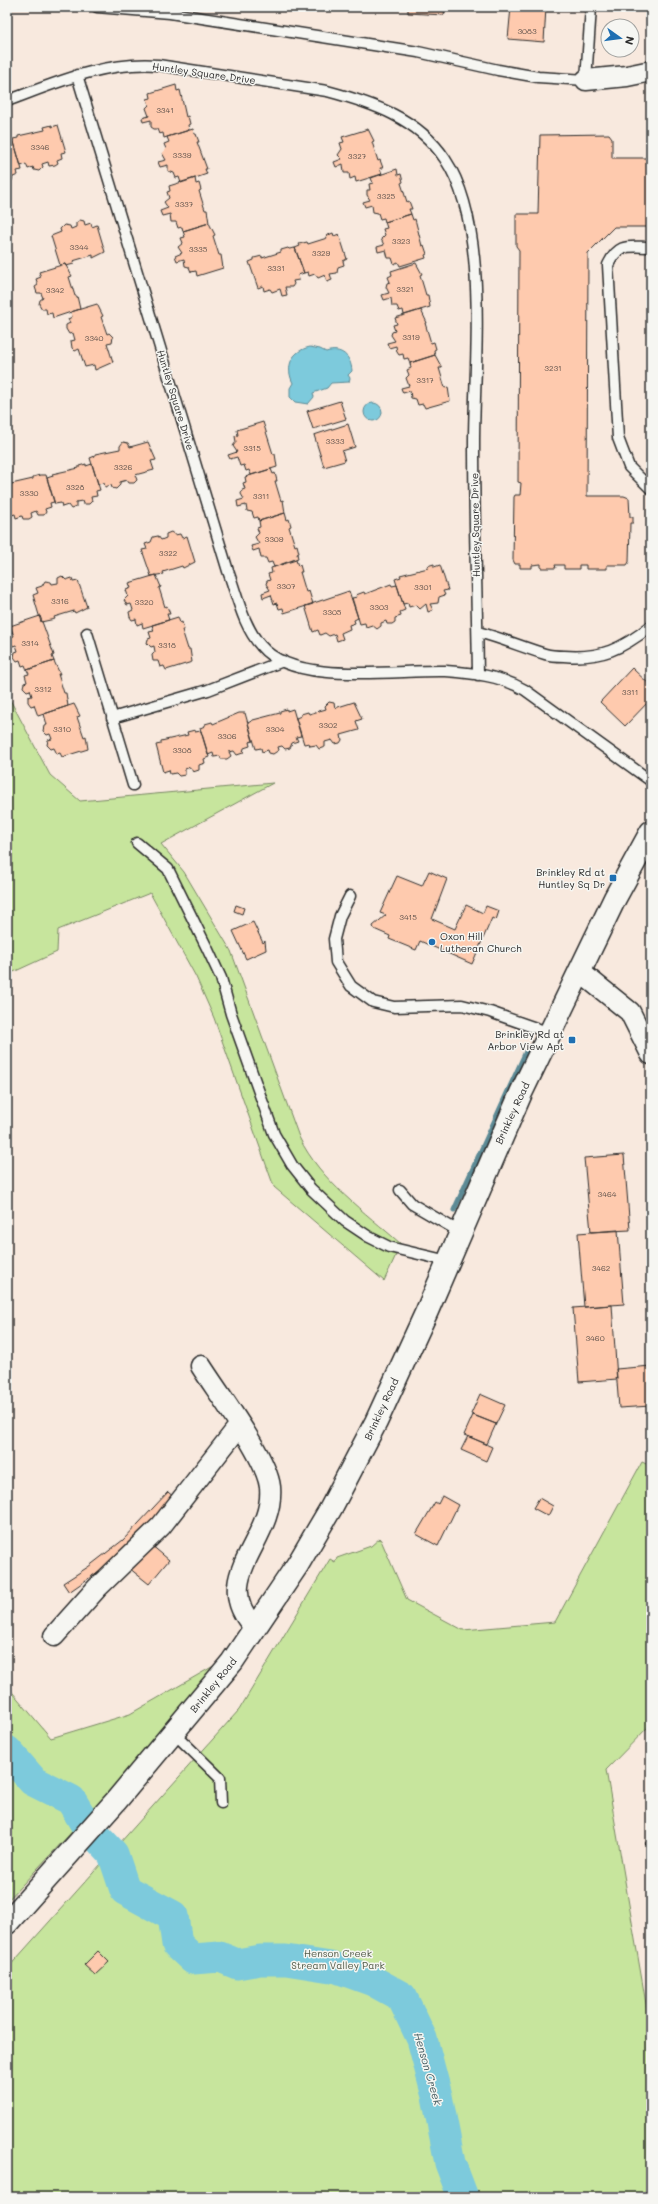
<svg xmlns="http://www.w3.org/2000/svg" width="658" height="2204" font-family="Mali,sans-serif">
  <style>
    .green { fill: #c7e59d; stroke: #798864 }
    .water { fill: #7dcadc; stroke: #5c8a95 }
    .lines { fill: none; stroke-linecap: round; stroke-linejoin: round }
    .stream { stroke: #5c8a95; stroke-width: 5 }
    .river { stroke: #7dcadc; stroke-width: 31 }
    .building { fill: #fecaae; stroke: #2b2b2b }
    .lane-casing { stroke: #2b2b2b; stroke-width: 13 }
    .street-casing { stroke: #2b2b2b; stroke-width: 23 }
    .secondary-casing { stroke: #2b2b2b; stroke-width: 25 }
    .lane { stroke: #f6f6f2; stroke-width: 10 }
    .street { stroke: #f6f6f2; stroke-width: 20 }
    .secondary { stroke: #f6f6f2; stroke-width: 22 }
    .poi-dot { fill: #1f6fb2; stroke: #f6f6f2; stroke-width: 1.5 }
    .labels { text-anchor: middle; stroke-width: 3; stroke-linejoin: round; paint-order: stroke }
    .number-label { font-size: 8px; fill: #60534c }
    .street-label { font-size: 10px; fill: #2b2b2b; stroke: #f6f6f2 }
    .poi-label { font-size: 10px; fill: #2b2b2b; stroke: #f6f6f2; text-anchor: end }
    .park-label { font-size: 10px; fill: #525a48; stroke: #f6f6f2 }
    .water-label { font-size: 11px; font-style: italic; fill: #445b60; stroke: #f6f6f2 }
  </style>
  <rect width="100%" height="100%" fill="#f8e9de"/>
  <filter id="ink" filterUnits="userSpaceOnUse"><feTurbulence type="fractalNoise" baseFrequency=".025" numOctaves="2"/><feDisplacementMap in="SourceGraphic" scale="8" xChannelSelector="R" yChannelSelector="G"/><feConvolveMatrix kernelMatrix="1 2 1 2 8 2 1 2 1" color-interpolation-filters="sRGB"/></filter>
  <g filter="url(#ink)">
    <!-- green -->
    <path class="green" d="M7,694L50,775L80,801L273,783L161,844L184,872L231,951L299,1137C321,1182 364,1211 401,1244L384,1281L274,1187L214,1018L196,977L150,893L58,930L57,952L7,975Z
      M642,1462L651,1466V1724L606,1770L651,2033V2197H7V1969L239,1710L330,1559L335,1562L337,1558L371,1546L380,1538L407,1600L463,1630L555,1622Z
      M217,1664L157,1741L7,1901V1686L51,1738L130,1714Z"/>
    <!-- water -->
    <path class="water" d="M310,347L320,349L326,352C341,347 351,356 352,371L348,375L350,378L349,382L331,383L327,388L313,393L314,397L308,404L295,402L290,397V388L293,383C285,367 291,351 310,347Z
      M364 412a9 9 0 1 1 18 0a9 9 0 1 1-18 0Z"/>
    <g class="lines">
      <!-- stream -->
      <path class="stream" d="M454,1210L528,1047"/>
      <!-- river -->
      <path class="river" d="M7,1751L33,1781L71,1800L86,1825L113,1854L125,1890L173,1916L177,1944L193,1959L220,1957L237,1964L260,1960H286L337,1968L373,1981L402,1997L422,2039L437,2096L450,2163L463,2197"/>
    </g>
    <!-- building -->
    <path class="building" d="M408,7H445L444,15L408,13Z
      M511,7H546L544,42L508,39Z
      M176,85L177,91L180,90L186,117L188,116L190,124L188,125L189,130L164,138L163,133L159,134L157,129H154L151,127V120L143,122L142,118L149,116L146,108L149,105L147,99L151,98L150,93Z
      M52,125V127L58,125L66,152L61,153L62,158L57,160L58,163L55,165L49,166L48,162L42,164L43,167L39,171L34,170L33,167L28,169L26,164L21,166L13,139L18,138V136L45,130L44,127Z
      M193,129L194,134H196L199,142H197L207,169H205L207,174L181,183L179,177L176,178L174,173L168,171V165L160,167L158,162L166,160L162,153L166,149L164,144L169,142L167,137Z
      M368,129L374,141L372,142L378,161L380,160L383,168H380L382,174L356,182L355,177L350,179L349,173H344L343,164L336,167L334,162L342,159L338,155L342,149L340,143L344,142L342,137Z
      M609,134L612,138V158H651V227H614L588,253L587,496H624L629,498L630,517H633V523H630L629,562L627,565H607V569H586V565H579V569H564V565H555L556,568H541V564L532,565V568H520V564H515L513,560L514,497L515,495H520L521,483L518,482L519,250L516,246V214H538L540,135Z
      M8,142V144L14,142L22,170L17,171L18,175L13,177L11,183H7Z
      M397,169L398,175L401,174L403,182L401,183L407,202L409,201L412,209H409L411,214L385,222L384,218L380,219L378,213L373,212L372,205L365,207L363,202L370,200L367,195V190H370L369,184L373,183L371,178Z
      M195,178L196,184L199,183L201,190L199,191L205,210H207L209,223L183,231L182,227L178,228L176,222H171L170,214L162,216L160,211L168,208L164,202L169,198L167,192L170,191L169,186Z
      M411,214L413,220L415,219L422,246L424,245L427,254L425,255L426,258L400,266L398,262L394,264L392,258H388L386,250L378,252L377,247L384,245L381,239L385,235L383,229L387,228L385,222Z
      M80,220L84,221L85,225L91,223L92,227L97,225L105,252L93,258V255L73,261L74,264L66,266L65,264L60,265L51,236L61,232L60,229L64,225L70,226L71,229L76,227V223Z
      M209,223L215,235L213,236L219,255H221L223,268L197,276L196,271L191,272L189,267L185,266L184,259L177,261L175,256L182,253L178,247L183,243L181,238L185,237L183,231Z
      M333,233L334,236L339,234L347,259L343,261L344,265L338,267L337,273L330,274L332,280L327,282L325,275L318,278L315,274L309,276L308,272L304,273L295,248L300,246L299,244L307,242L308,244L327,238L326,236Z
      M288,248L289,249L295,248L304,273L298,275L299,280L293,281L294,284L292,287H285L287,295L282,296L280,289L272,292L270,289L264,291L263,286L258,288L249,262L254,260V258L262,256V258L281,252V250Z
      M416,263L422,274L420,275L426,295H428L430,307L404,315L403,310L399,311L397,306H392L391,298L384,300L382,295L389,293L386,287L387,283L390,282L388,277L392,275L391,271Z
      M65,264L72,276L69,277L75,296H77L80,309L53,318L52,313L47,314L46,309H42L39,304L40,300L43,298L41,293H37L35,287L38,285L36,279L41,277L39,272Z
      M97,304L103,316L101,317L107,334L109,333L113,337L112,342L107,343L113,362L95,370L94,365L85,367L79,349L75,351L72,348L71,341L75,340L73,333L69,334L66,329V325L70,323L68,319L72,317L71,312Z
      M421,310L427,323H425L431,343L434,342L436,349L434,350L435,355L410,363L408,358L404,359L403,354L399,355L397,352L396,346L389,348L387,343L395,341L391,335L392,332L395,331L393,325L397,324L395,318Z
      M435,355L442,368H439L445,388L448,387L450,401L425,408L423,404L418,405L416,399L411,398L410,391L403,393L401,388L409,386L406,378L409,375L407,370L411,368L410,363Z
      M340,401L346,419L313,429L307,411Z
      M263,422L273,454H275L277,467L251,475L249,470L246,471L244,465L240,466L237,457L230,459L228,455L237,452L233,446L236,442L235,436L238,435L237,430Z
      M348,424L355,447L342,451L345,461L324,467L314,435Z
      M123,442L128,443L130,447L148,442L156,460L151,461L154,470L135,475L137,480L134,483H129L127,480L120,482V485L116,489L112,488L111,485L105,487L104,483L98,484L90,458L95,456V454L120,449V446Z
      M86,464V466L92,464L100,490L96,491L97,496L91,497L92,501L89,504H83L82,501L76,502V507L71,509L68,505L62,507L61,503L55,504L47,478L53,476L52,474L79,468V466Z
      M271,469L273,474L275,473L277,481H275L281,501L283,500L285,513L259,521L258,517L254,518L252,512L247,511L246,505L238,507L237,501L244,499L241,494L242,490L245,489L243,483L246,482L245,477Z
      M40,475H46L54,502L50,503L51,507L45,509L46,512L44,515H38L36,511L31,513L32,517L29,519H23L22,516L16,518L15,514L9,516L7,485L33,479V477Z
      M285,513L287,520L289,519L291,526L289,527L295,546L297,545L299,553L297,554L298,558L274,567L272,562L268,563L266,558H261L259,549L253,551L251,546L259,544L255,537L259,533L257,528L260,527L259,521Z
      M171,532L175,535L180,534L182,538L187,536L195,562L183,568L182,566L163,572L164,574L151,576L142,550L147,549L145,544L151,542L153,537L158,536L161,540L166,538V534Z
      M296,560L298,566L300,565L302,572H300L306,592L309,591L313,604L284,613L283,608L279,609L277,603L274,604L271,595L263,598L262,593L270,590L266,584L267,581L270,580L268,574L272,573L271,568Z
      M434,564V567L440,565L448,590L443,591L445,595L439,597L438,603L430,604L433,610L428,612L426,604L420,609L416,605L409,607L408,603L403,604L395,579L401,577L400,575L428,568L427,566Z
      M156,575L161,587L159,588L165,607L167,606L170,614H167L169,620L143,628L142,623L137,625L136,619L132,620L130,617L129,612L133,610L131,604L127,605L124,600L128,596L126,590L131,588L129,583Z
      M62,576L66,580L72,578L73,582L78,581L87,607L75,613L74,611L54,617L55,619L41,622L33,595L38,593L36,588L42,586L45,581L51,582L52,584L58,583V578Z
      M391,584L392,586L397,585L405,610L400,612L401,616L395,618V622L392,624H387L386,621L381,623V626L377,629L372,625L366,627L365,623L360,624L352,598L357,597L356,595L364,592L365,594Z
      M349,591L358,618L354,620L355,623L349,625L350,629L341,633L343,639L337,641L335,634L329,636L325,633L320,635L318,630L313,632L305,606Z
      M40,616L54,655L52,656L54,661L27,670L25,665L22,666L20,660L17,661L14,657L15,652L18,651L16,645L13,646L10,642V637L14,636L10,626Z
      M178,617L180,623L182,622L184,630H182L188,649H190L192,662L166,670L164,666L160,667L158,661H153L152,655L155,652L154,646L151,647L147,643L148,639L151,638L149,632L154,631L152,625Z
      M54,661L60,674H58L64,693H66L68,706L38,716L34,705L31,706L28,702V697L32,696L30,690L27,691L23,687L24,683L27,682L25,675L29,674L27,670Z
      M632,668L651,686V699L625,726L600,702Z
      M329,702L334,703L335,708L354,702L362,719L356,721L359,730L341,735L342,740L340,743L335,744L332,740L325,742V747L319,749L316,745L310,746L309,743L304,744L296,718L301,716V714L308,712L309,714L326,709L325,706Z
      M74,704L80,716L77,717L84,737L86,736L88,749L62,757L60,753L57,754L54,748L51,749L47,745L48,740L52,739L50,734L47,735L43,731L44,726L47,725L44,714Z
      M287,709V711L293,709L301,736L296,737L298,741L292,743L290,748L285,749L282,746L278,747L279,750L273,754L269,753L268,750L262,752L261,748L256,749L248,723L253,720L280,713V711Z
      M239,713H245L253,741L249,742L250,746L244,748L243,753L237,755L234,751L229,752L231,756L227,759H221L220,756L214,757L213,753L208,755L200,728L205,726V724L212,722L213,724Z
      M195,730V732L201,731L209,757L204,759L205,763L199,765V770L193,772L190,767L185,769V775L179,776L176,773L170,774L169,770L163,772L156,745L161,744V741L188,735L187,732Z
      M429,871L447,879L432,919L455,929L466,905L483,913L486,906L499,911L496,920L492,918L472,964L420,941L416,950L389,939L390,936L374,929L373,926L386,915L380,913L397,876L422,886Z
      M236,905L244,908L242,914L234,911Z
      M253,922L263,943L265,941L266,950L246,959L233,931Z
      M624,1155L630,1230L591,1232L584,1158Z
      M618,1230L624,1304L584,1307L578,1233Z
      M612,1305L617,1379L579,1382L573,1308Z
      M651,1366V1406L619,1408L616,1369Z
      M480,1394L505,1405L496,1424L471,1414Z
      M473,1415L496,1424L487,1444L464,1435Z
      M468,1436L492,1447L486,1461L461,1450Z
      M168,1492L176,1499L104,1572L102,1569L69,1592L63,1583L88,1567L123,1540Z
      M442,1496L458,1505L438,1546L416,1534L435,1502L438,1504Z
      M539,1498L553,1506L548,1516L533,1508Z
      M150,1544L169,1560L149,1584L129,1568Z
      M651,1837V1849L645,1843Z
      M98,1951L109,1962L95,1975L84,1965Z"/>
    <g class="lines">
      <defs>
        <path id="lane" d="M97,7L170,13L418,52L498,70L538,77L586,80L591,7
          M77,75L228,571C237,595 243,626 261,646C295,687 398,669 446,671C474,673 501,676 525,690L651,781
          M7,101C56,83 104,61 158,65L327,91C372,103 418,118 445,159C490,226 474,363 474,442C474,520 477,597 478,675
          M651,247C629,247 619,242 608,265L618,438L629,467L651,489
          M478,632C501,638 522,647 545,654C551,656 558,656 564,656C601,659 622,649 651,626
          M87,633L133,785
          M112,718L208,690L283,661
          M137,843L168,869L207,948L221,978L231,1014L274,1134L292,1165L311,1189L345,1221L369,1237L389,1247L448,1261
          M350,896L340,916L334,939L336,962L351,986L373,1002L394,1007L462,1005L490,1012L550,1033
          M400,1190L412,1204L460,1232
          M174,1733L220,1778L221,1803"/>
        <path id="street" d="M586,80L627,76L651,71
          M579,971L630,1012L651,1054
          M201,1366C218,1393 267,1458 270,1487C275,1541 207,1578 255,1628
          M54,1636L97,1588L161,1526L239,1426"/>
        <path id="secondary" d="M7,1923L116,1801L232,1662L298,1564L331,1508L376,1422L427,1311L521,1093L615,898L651,832"/>
      </defs>
      <!-- lane casing -->
      <use href="#lane" class="lane-casing"/>
      <!-- street casing -->
      <use href="#street" class="street-casing"/>
      <!-- secondary casing -->
      <use href="#secondary" class="secondary-casing"/>
      <!-- lane -->
      <use href="#lane" class="lane"/>
      <!-- street -->
      <use href="#street" class="street"/>
      <!-- secondary -->
      <use href="#secondary" class="secondary"/>
    </g>
  </g>
  <!-- markers -->
  <g class="poi-dot">
    <rect x="609" y="874" width="8" height="8" rx="2"/>
    <circle cx="432" cy="942" r="4"/>
    <rect x="568" y="1036" width="8" height="8" rx="2"/>
  </g>
  <g class="labels">
    <!-- number labels -->
    <g class="number-label">
      <text x="527" y="34">3083</text>
      <text x="165" y="113">3341</text>
      <text x="40" y="150">3346</text>
      <text x="182" y="158">3339</text>
      <text x="357" y="159">3327</text>
      <text x="386" y="199">3325</text>
      <text x="184" y="207">3337</text>
      <text x="401" y="244">3323</text>
      <text x="79" y="250">3344</text>
      <text x="198" y="252">3335</text>
      <text x="321" y="256">3329</text>
      <text x="276" y="271">3331</text>
      <text x="405" y="292">3321</text>
      <text x="55" y="293">3342</text>
      <text x="411" y="340">3319</text>
      <text x="94" y="341">3340</text>
      <text x="553" y="371">3231</text>
      <text x="425" y="383">3317</text>
      <text x="335" y="444">3333</text>
      <text x="252" y="451">3315</text>
      <text x="123" y="470">3326</text>
      <text x="75" y="490">3328</text>
      <text x="29" y="496">3330</text>
      <text x="261" y="499">3311</text>
      <text x="274" y="542">3309</text>
      <text x="168" y="556">3322</text>
      <text x="286" y="589">3307</text>
      <text x="423" y="590">3301</text>
      <text x="60" y="604">3316</text>
      <text x="144" y="605">3320</text>
      <text x="379" y="610">3303</text>
      <text x="332" y="615">3305</text>
      <text x="30" y="646">3314</text>
      <text x="167" y="648">3318</text>
      <text x="43" y="692">3312</text>
      <text x="630" y="695">3311</text>
      <text x="328" y="728">3302</text>
      <text x="62" y="732">3310</text>
      <text x="275" y="732">3304</text>
      <text x="227" y="739">3306</text>
      <text x="182" y="753">3308</text>
      <text x="408" y="920">3415</text>
      <text x="607" y="1197">3464</text>
      <text x="601" y="1271">3462</text>
      <text x="595" y="1341">3460</text>
    </g>
    <!-- street labels -->
    <g class="street-label">
      <text transform="translate(204 73) rotate(8)" y="4">Huntley Square Drive</text>
      <text transform="translate(176 400) rotate(73)" y="4">Huntley Square Drive</text>
      <text transform="translate(475 525) rotate(-91)" y="4">Huntley Square Drive</text>
      <text transform="translate(512 1113) rotate(-65)" y="4">Brinkley Road</text>
      <text transform="translate(381 1409) rotate(-65)" y="4">Brinkley Road</text>
      <text transform="translate(213 1685) rotate(-51)" y="4">Brinkley Road</text>
    </g>
    <!-- poi labels -->
    <g class="poi-label">
      <text x="605" y="876">Brinkley Rd at<tspan x="605" dy="12">Huntley Sq Dr</tspan></text>
      <text x="440" y="940" text-anchor="start">Oxon Hill<tspan x="440" dy="12">Lutheran Church</tspan></text>
      <text x="564" y="1038">Brinkley Rd at<tspan x="564" dy="12">Arbor View Apt</tspan></text>
    </g>
    <!-- park labels -->
    <g class="park-label">
      <text x="338" y="1957">Henson Creek<tspan x="338" dy="12">Stream Valley Park</tspan></text>
    </g>
    <!-- water labels -->
    <g class="water-label">
      <text transform="translate(428 2069) rotate(74)" y="4">Henson Creek</text>
    </g>
  </g>
  <!-- margin -->
  <rect width="658" height="2204" fill="none" stroke="#f6f6f2" stroke-width="24"/>
  <rect x="12" y="12" width="634" height="2180" fill="none" stroke="#2b2b2b" stroke-width="1.5" filter="url(#ink)"/>
  <!-- north arrow -->
  <g transform="translate(620 38) rotate(104)"><circle r="19" fill="#f6f6f2" stroke="#a5a5a2"/>
  <path d="M0-3L7 15L0 10L-7 15Z" fill="#1f6fb2"/>
  <text y="-6" font-size="11" font-weight="bold" text-anchor="middle" fill="#2b2b2b">N</text>
  </g>
</svg>
